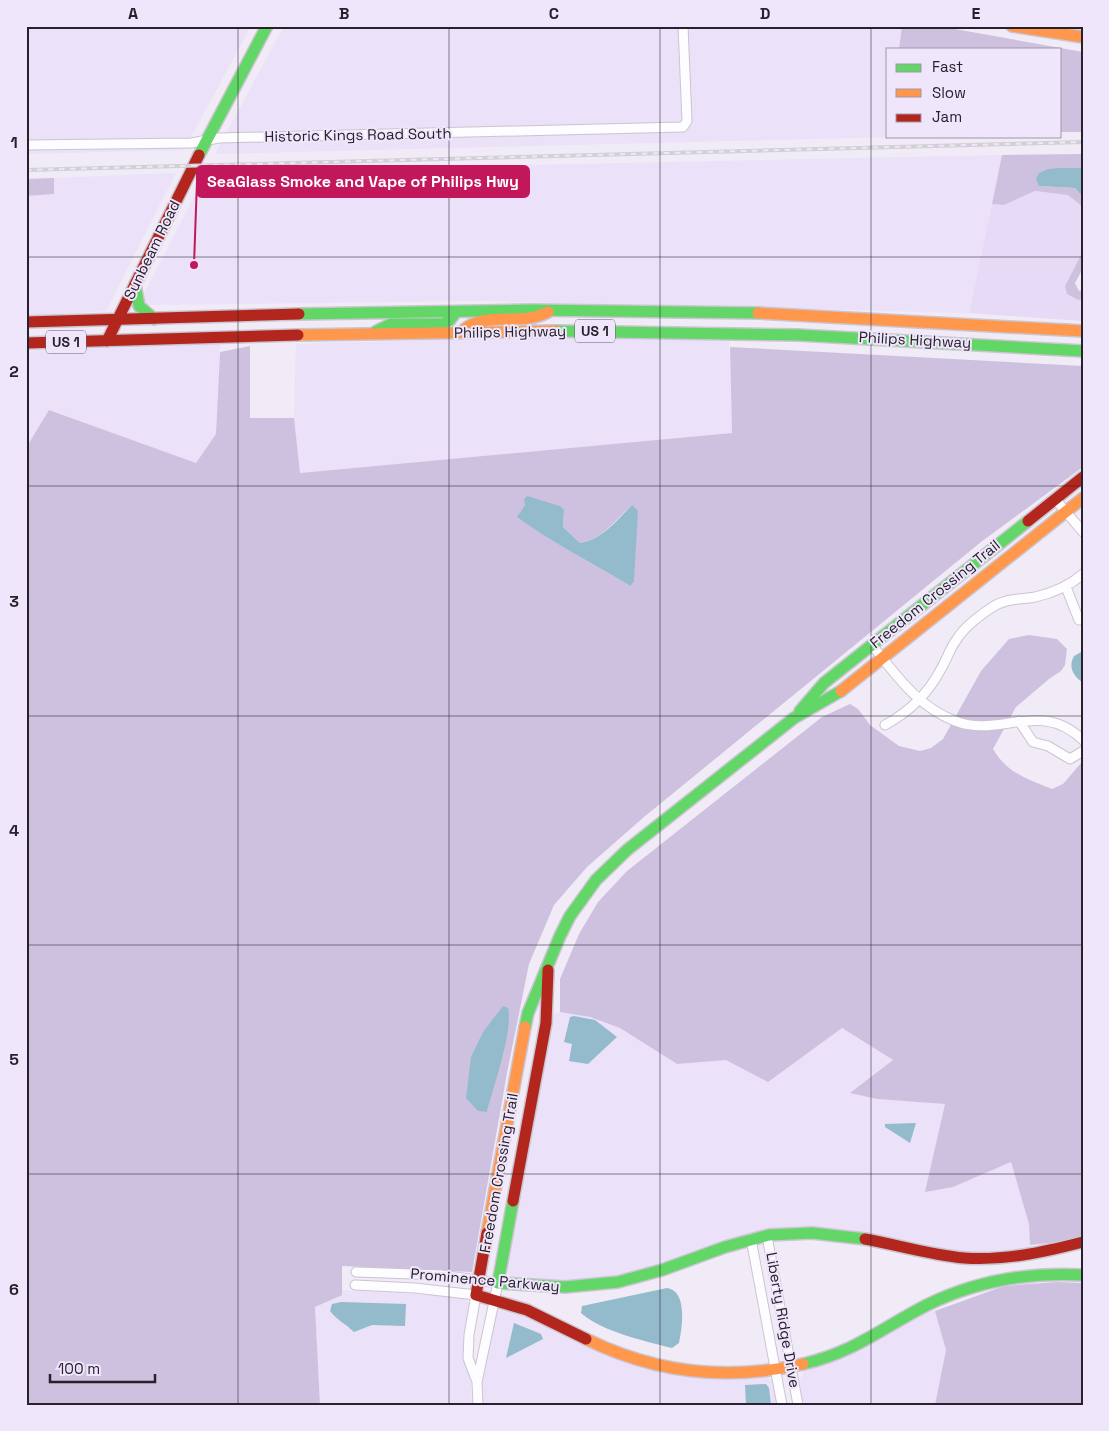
<svg xmlns="http://www.w3.org/2000/svg" width="1109" height="1431" font-family="'Space Grotesk',sans-serif">
  <style>
    .built { fill: #ebe1f9; fill-rule: evenodd }
    .green { fill: #e6daf6 }
    .forest { fill: #cec1df; fill-rule: evenodd }
    .water { fill: #94bbcc }
    .lines { fill: none; stroke-linecap: round; stroke-linejoin: round }
    .street-casing { stroke: #cac5d0; stroke-width: 11 }
    .fast-casing { stroke: #cac5d0; stroke-width: 14 }
    .slow-casing { stroke: #cac5d0; stroke-width: 14 }
    .jam-casing { stroke: #cac5d0; stroke-width: 14 }
    .street { stroke: #fdfcfe; stroke-width: 9 }
    .fast { stroke: #63d668; stroke-width: 11 }
    .slow { stroke: #ff974d; stroke-width: 11 }
    .jam { stroke: #b3261e; stroke-width: 11 }
    .rail-casing { stroke: #d1d0d3; stroke-width: 4 }
    .rail { stroke: #efe6fc; stroke-width: 2; stroke-dasharray: 5.5; stroke-linecap: butt }
    .grid { fill: none; stroke: #26212b; stroke-width: 1; stroke-opacity: 0.55 }
    .labels { text-anchor: middle; stroke-width: 4; stroke-linejoin: round; paint-order: stroke }
    .shield { fill: #efe6fc; stroke: #625c6a; stroke-width: 1 }
    .shield-label { font-size: 14px; font-weight: bold; fill: #26212b }
    .street-label { font-size: 15px; fill: #26212b; stroke: #efe6fc }
    .leader { fill: none; stroke: #c2185b; stroke-width: 2 }
    .callout-dot { fill: #c2185b; stroke: #efe6fc; stroke-width: 2 }
    .callout { fill: #c2185b; stroke: #c2185b; stroke-width: 2 }
    .callout-label { font-size: 16px; text-anchor: middle; font-weight: bold; fill: #fff }
    .neatline { fill: none; stroke: #26212b; stroke-width: 2 }
    .grid-label { font-size: 16px; text-anchor: middle; font-weight: bold; fill: #26212b }
  </style>
  <rect width="100%" height="100%" fill="#f0ebf7"/>
  <!-- built -->
  <path class="built" d="M26,26H251L184,150L26,154Z
    M284,26H902L899,49H888L889,137L215,154Z
    M1002,155L969,313L478,301L145,305L142,298L204,177L483,166Z
    M176,173L106,311L26,316V196L54,194V178Z
    M575,336L729,339L732,433L299,473L294,418L296,344Z
    M220,344L216,434L196,463L50,410L26,448V351Z
    M560,1012L590,1017L620,1028L677,1064L726,1059L768,1082L841,1028L893,1060L851,1093L877,1099L945,1104L953,1187L1011,1162L1029,1224L1030,1245L1026,1251L995,1255L939,1250L846,1230L811,1229L650,1271L589,1283L539,1282L512,1279L505,1267L551,1015ZM617,1037L588,1064L572,1044L565,1042Z
    M342,1290L462,1297L467,1301L470,1305L464,1346L471,1383L472,1405H320L315,1307L342,1295Z
    M502,1308L547,1323L637,1364L768,1377L775,1385L777,1405H482V1378L497,1312Z
    M926,1311H936L946,1350L935,1405H802L799,1382L805,1369Z"/>
  <!-- green -->
  <path class="green" d="M1035,191L1069,195L1083,207V251L1065,286L1077,300L1083,299V321L969,313L992,204L1004,205Z"/>
  <!-- forest -->
  <path class="forest" d="M902,26H938L1083,52V132H1060V49H899Z
    M1083,154V168H1060L1039,186L1075,188L1083,197V207L1068,195L1035,191L1004,205L992,204L1002,155Z
    M54,178V194L26,196V179Z
    M1083,251V268L1075,283L1079,291L1083,290V299L1078,300L1067,294L1065,286Z
    M250,346V418H294L300,473L732,433L730,347L1083,366V467L981,542L644,817L587,867L554,905L529,964L507,1073L472,1272L342,1266V1295L315,1307L320,1405H26V448L49,410L196,463L216,434L220,352ZM525,505L564,510L563,527L580,543C602,540 616,519 632,505L630,586C593,563 552,543 518,517ZM510,1016L487,1111H478Z
    M1029,635L1057,639L1067,649L1065,665L1061,671L1049,679L1016,707L993,749C1007,773 1027,779 1052,789L1063,784L1081,763L1083,767V1236L1058,1242L1030,1245L1029,1224L1011,1162L953,1187L925,1192L945,1104L877,1099L850,1093L893,1060L842,1028L768,1082L726,1060L677,1064L620,1028L590,1017L560,1012V979L579,934L598,902L627,871L822,717L850,704L858,709L870,725L899,746L920,751L931,748L943,739L981,671L1009,639Z
    M1057,1282L1083,1283V1405H935L946,1350L935,1311L1004,1286Z"/>
  <!-- water -->
  <path class="water" d="M1060,168H1083V197L1075,188L1039,186L1036,179L1039,173L1048,169Z
    M527,496L560,506L564,510L563,527L580,543C602,540 618,519 632,505L638,511L634,581L630,586C593,563 552,543 517,517L525,505L524,499Z
    M1083,651V683C1073,676 1068,667 1074,656Z
    M503,1006L508,1008C514,1028 493,1088 487,1112L478,1111L466,1098L471,1057L483,1032Z
    M574,1016L595,1020L617,1037L588,1064L569,1061L572,1044L564,1042L570,1017Z
    M916,1123L910,1143L885,1127V1124Z
    M667,1288C688,1291 682,1328 679,1343L672,1348C644,1341 603,1332 581,1313L582,1306Z
    M341,1302L406,1304L405,1326L372,1325L354,1332C346,1324 337,1320 330,1311L332,1304Z
    M514,1323L541,1334L543,1339L506,1358Z
    M766,1384L769,1388L771,1405H746L745,1385Z"/>
  <g class="lines">
    <defs>
      <path id="street" d="M26,145L191,143L219,138L683,127L687,121L683,26
        M1055,499L1083,532
        M1066,587L1079,620
        M872,645C896,675 918,707 955,721C1001,739 1039,698 1083,740
        M1019,721L1033,742L1048,746L1070,759L1083,751
        M885,725C909,712 928,694 941,669C947,659 950,648 957,639C965,626 979,616 991,608C1005,598 1019,600 1035,597C1053,593 1069,586 1083,574
        M767,1236L798,1405
        M751,1239L782,1405
        M356,1272L441,1275L498,1283L477,1382L478,1405
        M355,1285L415,1288L476,1295L469,1335L468,1358L477,1382"/>
      <path id="fast" d="M199,155L267,26
        M135,284L139,306L154,319
        M299,314L532,310L758,313
        M555,331L798,335L1083,351
        M375,332L391,324H443L450,320L456,312
        M800,711L824,683L1028,521
        M525,1027L528,1013L560,936L570,916L596,880L627,850L794,718L841,691
        M513,1201L498,1283L565,1287L618,1282L662,1270L725,1247L769,1235L812,1233L865,1239
        M803,1364C855,1352 882,1328 927,1305C976,1281 1029,1272 1083,1275"/>
      <path id="slow" d="M1012,26L1083,37
        M758,313L1083,331
        M461,332C486,309 520,327 548,312
        M298,335L555,331
        M841,691L1083,498
        M487,1233L525,1027
        M586,1339C655,1373 729,1381 803,1364"/>
      <path id="jam" d="M26,322L299,314
        M107,341L199,155
        M26,343L298,335
        M1028,521L1083,477
        M513,1201L546,1023L548,970
        M487,1233L476,1295L527,1310L586,1339
        M865,1239C898,1245 931,1255 964,1258C1005,1261 1044,1252 1083,1242"/>
    </defs>
    <!-- street casing -->
    <use href="#street" class="street-casing"/>
    <!-- fast casing -->
    <use href="#fast" class="fast-casing"/>
    <!-- slow casing -->
    <use href="#slow" class="slow-casing"/>
    <!-- jam casing -->
    <use href="#jam" class="jam-casing"/>
    <!-- street -->
    <use href="#street" class="street"/>
    <!-- fast -->
    <use href="#fast" class="fast"/>
    <!-- slow -->
    <use href="#slow" class="slow"/>
    <!-- jam -->
    <use href="#jam" class="jam"/>
    <defs>
      <path id="rail" d="M26,170L1083,142"/>
    </defs>
    <!-- rail casing -->
    <use href="#rail" class="rail-casing"/>
    <!-- rail -->
    <use href="#rail" class="rail"/>
  </g>
  <!-- grid -->
  <path class="grid" d="M238,26V1405M449,26V1405M660,26V1405M871,26V1405M26,257H1083M26,486H1083M26,716H1083M26,945H1083M26,1174H1083"/>
  <g class="labels">
    <!-- shield labels -->
    <g class="shield">
      <rect x="575" y="319.5" width="40" height="23" rx="4"/>
      <rect x="46" y="330.5" width="40" height="23" rx="4"/>
    </g>
    <g class="shield-label">
      <text x="595" y="336">US 1</text>
      <text x="66" y="347">US 1</text>
    </g>
    <!-- street labels -->
    <g class="street-label">
      <text transform="translate(358 135) rotate(-1)" y="5">Historic Kings Road South</text>
      <text transform="translate(152 250) rotate(-64)" y="5">Sunbeam Road</text>
      <text transform="translate(510 332) rotate(-1)" y="5">Philips Highway</text>
      <text transform="translate(915 340) rotate(3)" y="5">Philips Highway</text>
      <text transform="translate(935 594) rotate(-39)" y="5">Freedom Crossing Trail</text>
      <text transform="translate(499 1173) rotate(-80)" y="5">Freedom Crossing Trail</text>
      <text transform="translate(485 1280) rotate(5)" y="5">Prominence Parkway</text>
      <text transform="translate(783 1320) rotate(80)" y="5">Liberty Ridge Drive</text>
    </g>
  </g>
  <!-- callouts -->
  <path class="leader" d="M194 265L197 181"/>
  <circle class="callout-dot" cx="194" cy="265" r="5"/>
  <rect class="callout" x="197" y="166" width="332" height="31" rx="5"/>
  <g class="callout-label">
    <text x="363" y="187">SeaGlass Smoke and Vape of Philips Hwy</text>
  </g>
  <!-- border -->
  <rect width="1109" height="1431" fill="none" stroke="#efe6fc" stroke-width="55"/>
  <!-- legend -->
  <rect x="886" y="48" width="175" height="90" fill="#efe6fc" stroke="#9f97a8"/>
  <rect x="896" y="64" width="25" height="8" fill="#63d668" stroke="#9f97a8"/>
  <text x="932" y="72" font-size="15" fill="#26212b">Fast</text>
  <rect x="896" y="89" width="25" height="8" fill="#ff974d" stroke="#9f97a8"/>
  <text x="932" y="98" font-size="15" fill="#26212b">Slow</text>
  <rect x="896" y="114" width="25" height="8" fill="#b3261e" stroke="#9f97a8"/>
  <text x="932" y="122" font-size="15" fill="#26212b">Jam</text>
  <!-- scale -->
  <path d="M50 1374v8h105v-8" fill="none" stroke="#26212b" stroke-width="2.5"/>
  <text x="58" y="1374" font-size="15" fill="#26212b" stroke="#efe6fc" stroke-width="4" paint-order="stroke">100 m</text>
  <rect x="28" y="28" width="1054" height="1376" class="neatline"/>
  <g class="grid-label">
    <text x="133" y="19">A</text>
    <text x="344" y="19">B</text>
    <text x="554" y="19">C</text>
    <text x="765" y="19">D</text>
    <text x="976" y="19">E</text>
    <text x="14" y="148">1</text>
    <text x="14" y="377">2</text>
    <text x="14" y="607">3</text>
    <text x="14" y="836">4</text>
    <text x="14" y="1065">5</text>
    <text x="14" y="1295">6</text>
  </g>
</svg>
